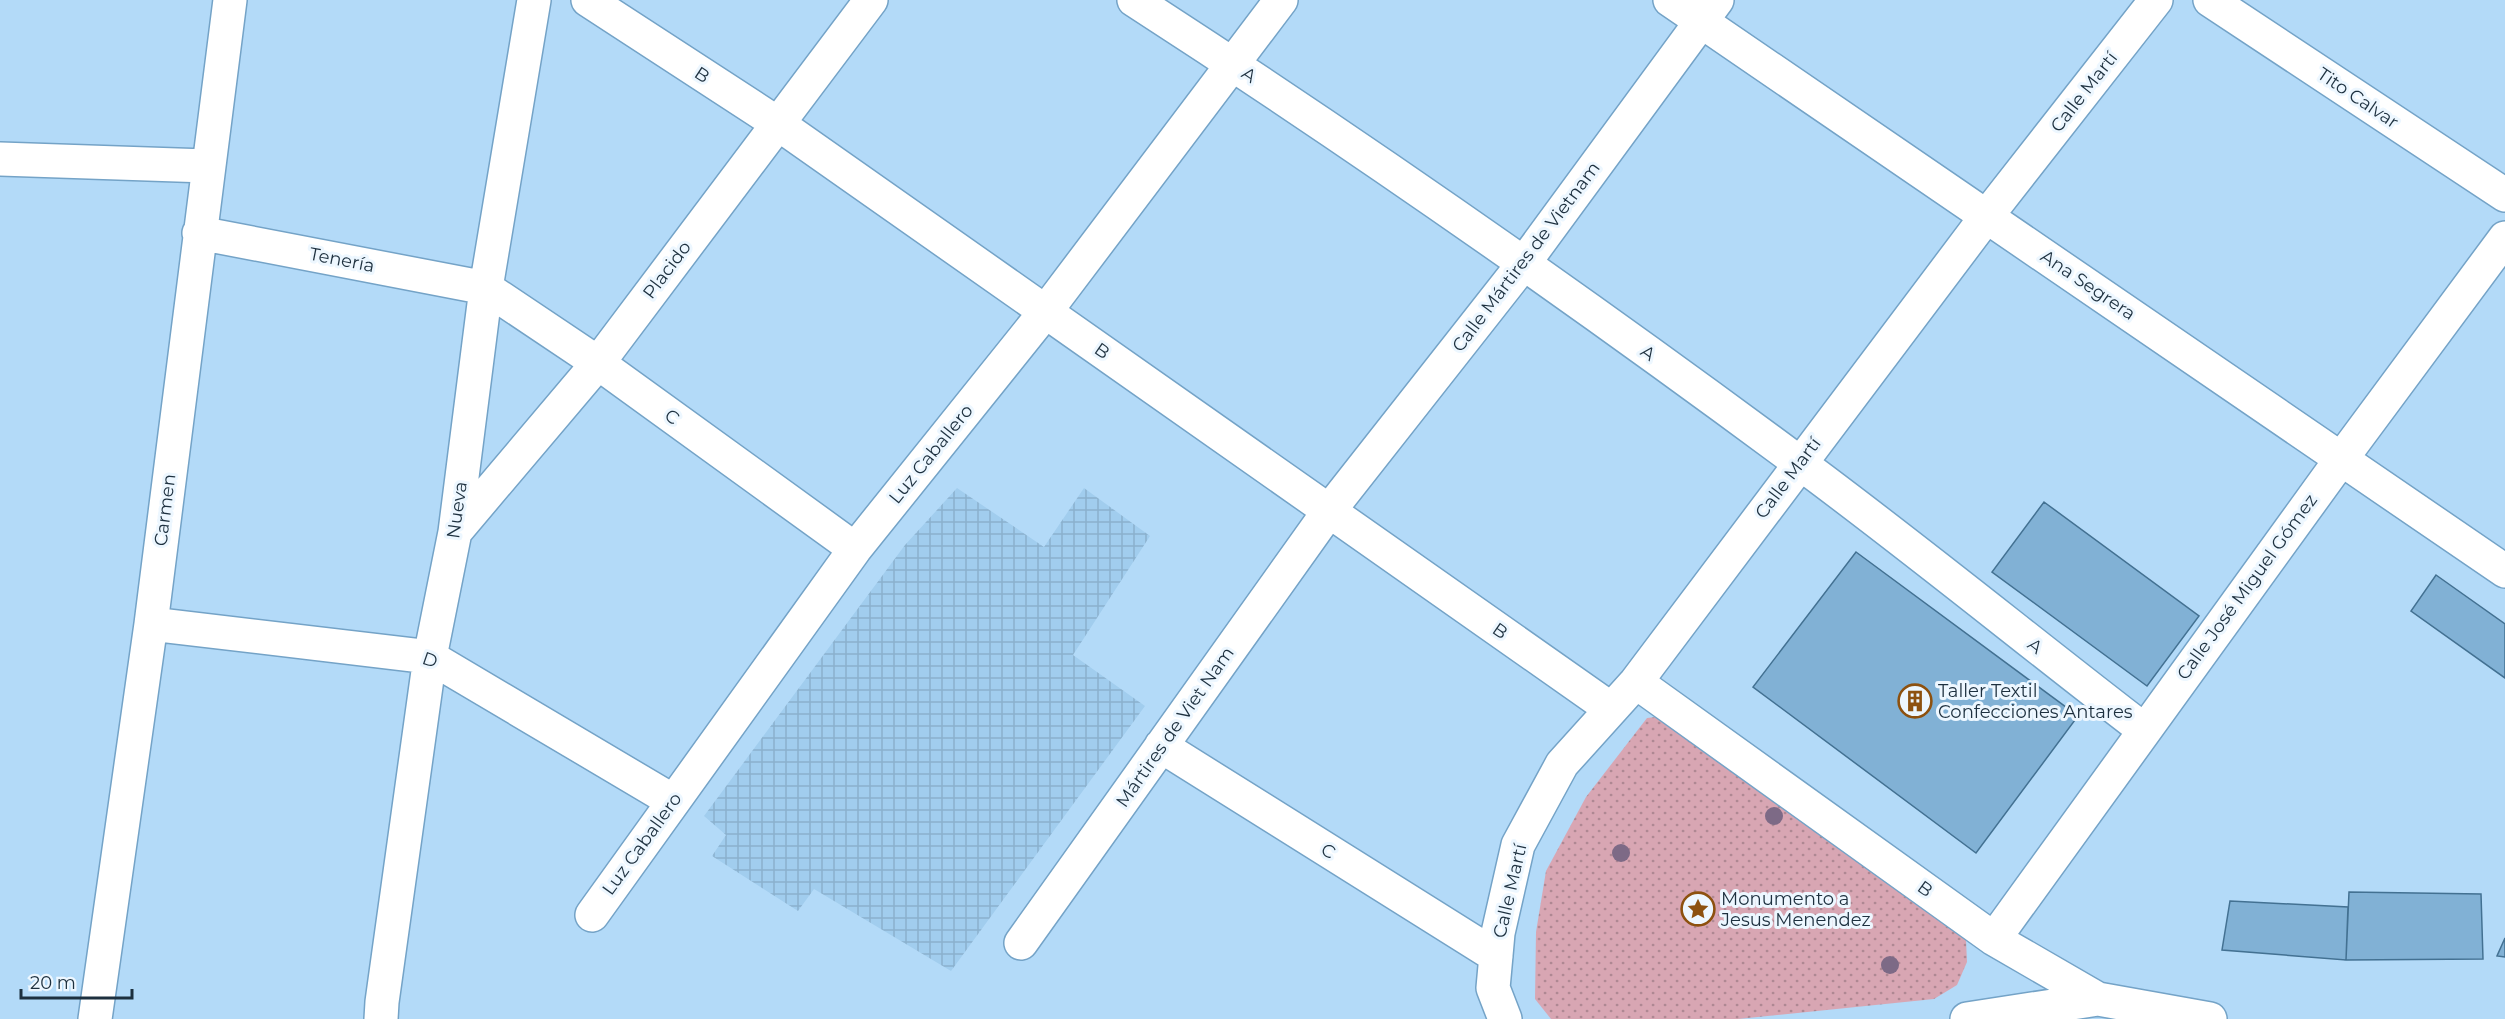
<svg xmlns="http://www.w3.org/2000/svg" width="2505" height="1019" font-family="Montserrat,sans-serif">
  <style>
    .industrial { fill: url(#industrial-grid) }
    .park { fill: url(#park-dots) }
    .building { fill: #81b1d5; stroke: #437192; stroke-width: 1.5 }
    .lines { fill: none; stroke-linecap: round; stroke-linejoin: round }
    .minor-casing { stroke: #74a3c7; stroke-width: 36 }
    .minor { stroke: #fff; stroke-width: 33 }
    .tree { fill: #7d6a86 }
    .labels { text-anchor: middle; stroke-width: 6; stroke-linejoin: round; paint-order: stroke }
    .street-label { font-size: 18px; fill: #1d303f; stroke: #edf7ff }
    .poi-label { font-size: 18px; fill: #1d303f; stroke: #edf7ff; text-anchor: start }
  </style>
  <defs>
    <pattern id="industrial-grid" width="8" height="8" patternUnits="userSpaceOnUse" patternTransform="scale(1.5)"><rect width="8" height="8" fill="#a1cdee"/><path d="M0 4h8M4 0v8" fill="none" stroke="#8ab0cd"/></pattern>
    <pattern id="park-dots" width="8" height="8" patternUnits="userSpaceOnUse" patternTransform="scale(1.5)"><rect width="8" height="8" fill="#d8a6b3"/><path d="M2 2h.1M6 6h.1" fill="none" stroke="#af8893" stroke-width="1.8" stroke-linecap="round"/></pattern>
  </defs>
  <rect width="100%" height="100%" fill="#b3daf8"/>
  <!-- industrial -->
  <path class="industrial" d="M957,488L1044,547L1084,488L1150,536L1073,655L1145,706L951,971L814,889L798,911L712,856L726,835L704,816L905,545Z"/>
  <!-- park -->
  <path class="park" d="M1665,716L1940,910L1966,940L1967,962L1957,985L1934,999L1738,1019H1551L1535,999L1536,932L1546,871L1586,797L1647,718Z"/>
  <!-- building -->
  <path class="building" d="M2044,502L2199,616L2147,686L1992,572Z
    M1856,552L2078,716L1976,853L1753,687Z
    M2436,575L2505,624V678L2411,611Z
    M2349,892L2481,894L2483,959L2346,960Z
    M2230,901L2348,907L2346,960L2222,950Z
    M2505,938V957L2497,956Z"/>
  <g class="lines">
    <defs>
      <path id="minor" d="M588,0L777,123L1611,709
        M1134,0C1360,146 1581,301 1797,461C1915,548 2028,641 2144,730
        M1670,0L2505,571
        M2210,0L2505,195
        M0,159L207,166
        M199,233L486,288L598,363L855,549
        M455,532L598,363L871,0
        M151,624L430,657L673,801
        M1636,682L1994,939L2098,999L2210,1019
        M1161,746L1496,956
        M592,915L855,549L1046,311L1281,0
        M1994,939L2342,458L2505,238
        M1021,943L1329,511L1524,263L1717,0
        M95,1019L151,624L230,0
        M381,1019L382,1002L430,657L455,532L486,288L534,0
        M1505,1019L1493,988L1498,933L1518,845L1562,764L1636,682L1986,217L2156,0
        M1967,1019L2098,999"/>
    </defs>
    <!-- minor casing -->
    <use href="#minor" class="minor-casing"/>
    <!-- minor -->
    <use href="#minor" class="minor"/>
  </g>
  <!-- trees -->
  <g class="tree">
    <circle cx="1774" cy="816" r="9"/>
    <circle cx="1621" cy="853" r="9"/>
    <circle cx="1890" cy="965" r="9"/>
  </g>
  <!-- icons -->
  <defs>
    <symbol id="building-ring" viewBox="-11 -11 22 22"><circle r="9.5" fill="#edf7ff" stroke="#8d510f" stroke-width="1.5"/><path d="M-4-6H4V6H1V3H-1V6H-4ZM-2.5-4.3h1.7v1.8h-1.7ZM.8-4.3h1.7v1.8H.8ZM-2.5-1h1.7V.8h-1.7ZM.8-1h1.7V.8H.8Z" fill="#8d510f"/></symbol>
    <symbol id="sight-ring" viewBox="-11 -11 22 22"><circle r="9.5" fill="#edf7ff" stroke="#8d510f" stroke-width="1.5"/><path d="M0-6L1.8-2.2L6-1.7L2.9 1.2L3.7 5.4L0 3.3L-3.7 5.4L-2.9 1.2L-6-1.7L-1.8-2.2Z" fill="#8d510f"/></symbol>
  </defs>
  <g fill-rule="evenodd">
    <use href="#building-ring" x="1896" y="682" width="38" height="38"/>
    <use href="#sight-ring" x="1679" y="890" width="38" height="38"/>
  </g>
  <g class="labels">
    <!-- street labels -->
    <g class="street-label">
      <text transform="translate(702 75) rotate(33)" y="6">B</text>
      <text transform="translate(1249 75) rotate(34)" y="6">A</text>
      <text transform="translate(2084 92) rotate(-52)" y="6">Calle Martí</text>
      <text transform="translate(2358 98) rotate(34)" y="6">Tito Calvar</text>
      <text transform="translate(1526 257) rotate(-53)" y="6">Calle Mártires de Vietnam</text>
      <text transform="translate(342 260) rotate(11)" y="6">Tenería</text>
      <text transform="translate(667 270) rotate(-53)" y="6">Placido</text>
      <text transform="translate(2088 285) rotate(34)" y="6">Ana Segrera</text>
      <text transform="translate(1102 351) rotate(35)" y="6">B</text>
      <text transform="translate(1648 353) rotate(36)" y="6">A</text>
      <text transform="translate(672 417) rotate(36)" y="6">C</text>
      <text transform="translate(931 454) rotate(-51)" y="6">Luz Caballero</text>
      <text transform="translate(1788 478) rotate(-53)" y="6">Calle Martí</text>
      <text transform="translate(165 510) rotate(-83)" y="6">Carmen</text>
      <text transform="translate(457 510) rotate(-82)" y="6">Nueva</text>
      <text transform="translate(2247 587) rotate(-54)" y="6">Calle José Miguel Gómez</text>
      <text transform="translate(1500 631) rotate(35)" y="6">B</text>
      <text transform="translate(2035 646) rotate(38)" y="6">A</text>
      <text transform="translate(430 660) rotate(19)" y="6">D</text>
      <text transform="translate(1175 727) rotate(-55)" y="6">Mártires de Viet Nam</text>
      <text transform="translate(642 844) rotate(-54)" y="6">Luz Caballero</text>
      <text transform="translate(1328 851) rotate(32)" y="6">C</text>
      <text transform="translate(1925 889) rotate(36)" y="6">B</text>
      <text transform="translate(1510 891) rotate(-77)" y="6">Calle Martí</text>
    </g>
    <!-- poi labels -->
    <g class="poi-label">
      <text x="1938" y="697">Taller Textil<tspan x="1938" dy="21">Confecciones Antares</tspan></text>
      <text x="1721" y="905">Monumento a<tspan x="1721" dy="21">Jesus Menendez</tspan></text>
    </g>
  </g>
  <!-- scale -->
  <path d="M21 989v9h111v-9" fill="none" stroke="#1d303f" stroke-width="3"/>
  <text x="30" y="989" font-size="18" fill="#1d303f" stroke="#edf7ff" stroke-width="4.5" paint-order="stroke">20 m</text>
</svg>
